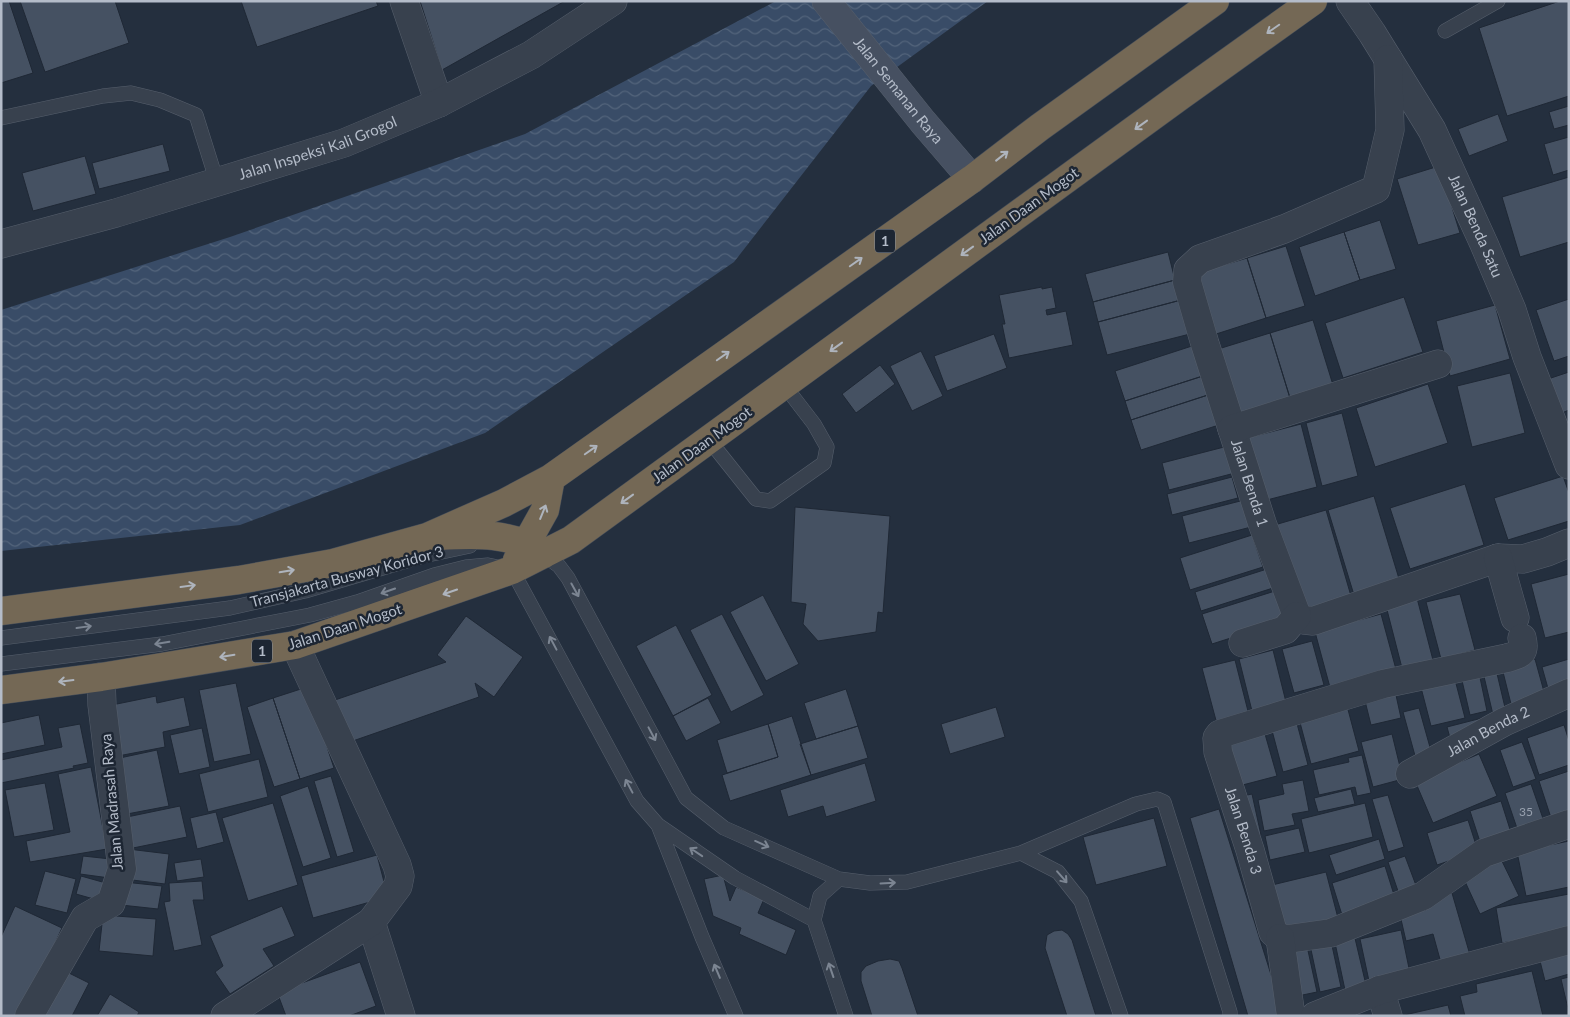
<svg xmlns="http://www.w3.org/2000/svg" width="1570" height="1017" font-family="Lato,sans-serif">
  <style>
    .water { fill: url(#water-waves) }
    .building { fill: #455162; stroke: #1f2835 }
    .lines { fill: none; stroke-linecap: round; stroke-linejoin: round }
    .lane-casing { stroke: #565f6c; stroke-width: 15 }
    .street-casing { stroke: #565f6c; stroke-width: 29 }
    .secondary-casing { stroke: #565f6c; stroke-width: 29 }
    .highway-casing { stroke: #434c59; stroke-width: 29 }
    .lane { stroke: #38414e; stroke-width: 14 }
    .street { stroke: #38414e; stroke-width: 28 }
    .secondary { stroke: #465061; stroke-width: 28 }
    .highway { stroke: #746855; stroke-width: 28 }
    .oneway { stroke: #aeb4bd }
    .oneway2 { stroke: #7c8592 }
    .labels { text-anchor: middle; stroke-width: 5; stroke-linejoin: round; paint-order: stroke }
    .number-label { font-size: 12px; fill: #98a1af }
    .shield { fill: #1d2633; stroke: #878f9c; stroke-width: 1 }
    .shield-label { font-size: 14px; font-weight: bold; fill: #b4bcc9 }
    .street-label { font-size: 15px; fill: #b4bcc9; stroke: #1d2633 }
  </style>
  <defs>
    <pattern id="water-waves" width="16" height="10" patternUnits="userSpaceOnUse" patternTransform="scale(1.25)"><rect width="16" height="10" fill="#394c67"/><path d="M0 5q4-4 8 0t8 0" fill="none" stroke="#53647b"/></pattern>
  </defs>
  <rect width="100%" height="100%" fill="#242f3e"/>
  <!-- water -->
  <path class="water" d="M776,1H988L871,86L734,262L485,433L240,525L1,551V310L230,237L525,134Z"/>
  <!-- building -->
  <path class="building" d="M1,1H9L33,73L1,83Z
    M20,1H115L129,43L45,72Z
    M241,1H376L378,6L257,47Z
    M420,1H565L442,70Z
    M1560,1H1569V96L1507,116L1479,28Z
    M1569,106V125L1554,129L1549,112Z
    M1498,114L1508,141L1469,156L1458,129Z
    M1569,137V170L1553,175L1544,144Z
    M163,144L170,171L99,189L92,163Z
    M85,156L96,194L33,211L22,173Z
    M1439,166L1460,233L1418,245L1397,179Z
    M1569,177V242L1520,257L1502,197Z
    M1380,220L1396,269L1360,280L1344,232Z
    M1344,232L1360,280L1315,296L1299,247Z
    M1286,246L1305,306L1266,318L1247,258Z
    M1168,252L1175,280L1093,302L1085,274Z
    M1247,258L1266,318L1210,336L1191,275Z
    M1175,280L1181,300L1098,322L1093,302Z
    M1042,287V289L1052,287L1056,308L1046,310L1047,315L1066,311L1073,345L1009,358L1002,324H1005L999,295Z
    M1404,297L1423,352L1343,378L1325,323Z
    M1569,299V356L1554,361L1536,310Z
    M1181,300L1190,334L1107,355L1098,322Z
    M1495,305L1510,359L1450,376L1436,321Z
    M1313,320L1333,385L1290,398L1270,333Z
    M1270,333L1290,398L1235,415L1215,350Z
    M994,334L1007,368L947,391L934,356Z
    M1195,345L1206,375L1125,401L1115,371Z
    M921,351L943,396L912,411L890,366Z
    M880,365L895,384L856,413L842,394Z
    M1569,372V410L1557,415L1545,380Z
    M1510,373L1525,433L1472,447L1457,386Z
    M1206,375L1211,394L1131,420L1125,401Z
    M1428,384L1448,443L1375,467L1356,408Z
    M1211,394L1222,424L1141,450L1131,420Z
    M1342,413L1358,476L1322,486L1306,423Z
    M1301,424L1317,487L1263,501L1247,438Z
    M1228,446L1235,473L1169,490L1162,463Z
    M1563,476L1569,493V521L1508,540L1494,498Z
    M1232,477L1238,498L1172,515L1167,494Z
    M1465,484L1484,545L1410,569L1390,508Z
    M1374,496L1400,582L1354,595L1328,510Z
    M1248,499L1255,526L1189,543L1182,516Z
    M795,507L890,516L883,613L878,612L876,632L818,641L803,624L806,604L791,602Z
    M1326,510L1351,596L1297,612L1271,526Z
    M1252,535L1263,567L1190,590L1180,558Z
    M1267,569L1273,588L1201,611L1195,592Z
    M1569,574V632L1545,638L1531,584Z
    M1275,591L1284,621L1212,644L1202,614Z
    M1460,594L1475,650L1441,659L1426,602Z
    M763,595L799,664L766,681L730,612Z
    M1417,598L1434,664L1403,672L1386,606Z
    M722,614L764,695L731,712L690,630Z
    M1381,614L1397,673L1331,691L1315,632Z
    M466,616L523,657L494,697L475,683L479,697L347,743L332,701L446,662L437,655Z
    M676,625L712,695L673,716L636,646Z
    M1312,641L1324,685L1294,693L1282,649Z
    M1273,650L1288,710L1254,719L1239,659Z
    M1535,659L1546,699L1512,708L1502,668Z
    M1569,659V687L1549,692L1542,667Z
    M1235,660L1250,719L1218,728L1202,668Z
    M1495,665L1507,716L1494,719L1482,668Z
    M1478,668L1487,711L1470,715L1460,672Z
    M1453,672L1465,718L1431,726L1419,680Z
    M236,683L251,754L214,762L199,690Z
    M1394,686L1401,718L1371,725L1363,693Z
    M307,687L334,768L300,779L273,698Z
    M846,689L858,726L816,739L804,703Z
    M156,696L157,703L184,697L190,726L163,732L165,747L118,756L107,706Z
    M273,698L300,779L274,787L247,707Z
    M708,698L721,723L686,741L673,716Z
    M1346,702L1359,751L1311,764L1298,715Z
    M996,707L1005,737L950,754L941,724Z
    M1419,708L1433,758L1417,763L1403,712Z
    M39,715L45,745L1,754V723Z
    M792,716L811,775L730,801L722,775L778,757L768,724Z
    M1295,716L1308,765L1283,772L1270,723Z
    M1486,717L1450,738L1447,727Z
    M80,724L88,763L73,766L74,768L1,783V760L62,747L58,728Z
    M768,724L778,757L727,773L717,740Z
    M1564,725L1569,741V765L1539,775L1527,738Z
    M858,726L868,758L811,775L800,744Z
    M202,728L210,767L179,774L170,735Z
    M1265,734L1277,776L1235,787L1224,745Z
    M1392,734L1403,779L1373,787L1361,742Z
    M1522,742L1536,779L1513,787L1500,750Z
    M157,750L169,806L127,814L115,759Z
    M1479,754L1497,796L1433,823L1415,781Z
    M1362,755L1371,793L1357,796L1355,787L1319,795L1313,770L1349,762L1348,758Z
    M259,759L268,797L208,812L199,774Z
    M865,763L876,801L826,817L823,806L788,817L780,790Z
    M91,767L107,849L30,862L26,841L70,832L58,774Z
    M1569,771V818L1553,824L1539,781Z
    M331,776L354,852L337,857L314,781Z
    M1303,780L1309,811L1292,814L1295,825L1264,831L1258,800L1284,794L1282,784Z
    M45,783L54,830L14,837L5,790Z
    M1531,784L1547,830L1521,840L1505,793Z
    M308,786L331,858L303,867L280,796Z
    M1351,789L1355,804L1318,812L1314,798Z
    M1252,794L1261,835L1248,838L1238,797Z
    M1388,795L1404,847L1388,852L1372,799Z
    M1501,801L1514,842L1483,851L1470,811Z
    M273,803L298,885L248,901L222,818Z
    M1365,803L1373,837L1309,853L1301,819Z
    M180,806L187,837L133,848L127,817Z
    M1219,809L1284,1016H1248L1190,818Z
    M216,812L224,842L197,849L190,818Z
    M1154,818L1167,866L1096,885L1083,837Z
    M1468,820L1478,851L1437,865L1427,833Z
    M1299,828L1305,852L1270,860L1265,836Z
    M1379,839L1385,859L1336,875L1329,855Z
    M1569,841V887L1526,896L1517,852Z
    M128,849L169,854L165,884L124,879Z
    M377,855L388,897L313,918L301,876Z
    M83,856L120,860L117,879L80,874Z
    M1405,856L1417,888L1399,894L1388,862Z
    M1500,857L1519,896L1480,914L1462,875Z
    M201,859L204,877L177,881L174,863Z
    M1385,866L1395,898L1342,915L1332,883Z
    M45,871L76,879L67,913L35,905Z
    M1326,872L1338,918L1284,932L1272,885Z
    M723,875L730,901L736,887L764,899L758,913L796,930L786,955L739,934L741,928L713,916L704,879Z
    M81,876L113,885L108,903L76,894Z
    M202,881L204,900H193L202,945L174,951L164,902L170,901L169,883Z
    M124,882L162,886L158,909L121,905Z
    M1452,893L1470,955L1441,963L1433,934L1406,941L1400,915L1426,910L1424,900Z
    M1569,894V930L1502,943L1496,908Z
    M15,906L62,928L21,1016H1V937Z
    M282,906L295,936L263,949L274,966L230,994L215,972L223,966L210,936Z
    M103,915L156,919L153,956L99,951Z
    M1062,930L1068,934L1072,940L1096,1016H1067L1045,948L1047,935L1054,931Z
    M1401,930L1410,973L1369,981L1360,939Z
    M1354,934L1366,985L1345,990L1334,938Z
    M1331,941L1341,987L1320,992L1310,945Z
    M1569,941V974L1545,981L1537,949Z
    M1307,946L1317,992L1293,997L1284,951Z
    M890,959L899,961L902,968L918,1016H872L861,981V972L866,966L878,961Z
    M360,962L376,1006L349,1016H286L277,992Z
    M59,968L89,983L72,1016H35Z
    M1532,971L1543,1016H1465L1460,996L1477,992L1476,984Z
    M1569,977V1013L1561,979Z
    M110,994L139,1012L137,1016H97Z
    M1448,1005L1451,1016H1400Z"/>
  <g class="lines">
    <defs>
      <path id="lane" d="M1445,31L1498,1
        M1,118L103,96L131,93L160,100L196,115L217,182
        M709,440L756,499L770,501L824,463L827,447L814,424L784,385
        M540,552L559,566L568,578L686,798L724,828L839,879L870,883L907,882L1021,853L1136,804L1157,799L1164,802L1230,1012V1016
        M1,638L230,608L305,591L423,556L470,546
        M1,664L162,644L310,615L357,602L434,575L466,567L488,565L512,570L637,801L658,825L735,878L814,920
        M658,825L702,937L736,1016
        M1021,853L1058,872L1081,901L1121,1016
        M839,879L820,896L814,920L846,1016"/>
      <g id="street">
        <path d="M404,1L439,103"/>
        <path id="s1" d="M1350,1L1372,33L1432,130L1484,244L1512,310L1527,357L1569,465"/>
        <path id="s2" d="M1388,59L1390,130L1376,189L1284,229L1200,259L1188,270L1187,282L1205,344L1262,523L1297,616L1304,620L1313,621L1498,558L1523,559L1547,552L1569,543"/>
        <path id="s3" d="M1,244L116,213L344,143L439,103L531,55L613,1"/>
        <path d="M1232,429L1438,364"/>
        <path d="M1498,558L1515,618"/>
        <path id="s4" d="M1522,638C1526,654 1520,654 1507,658L1383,684L1220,734L1217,738L1218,752L1250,850L1273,932L1280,938L1288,939L1331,933L1423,896L1484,853L1569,824"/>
        <path d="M1243,643L1285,630L1297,616"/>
        <path id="s5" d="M1410,774L1504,722L1569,693"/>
        <path d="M371,922L401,1016"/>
        <path d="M1280,938L1291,1016"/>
        <path d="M1380,990L1388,1016"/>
        <path d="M29,1016L85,918L111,903L122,869L102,705L101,677"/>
        <path d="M225,1016L371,922L398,886L400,876L397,865L295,645"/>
        <path d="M1315,1016L1380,990L1569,940"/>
      </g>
      <g id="secondary">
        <path id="s6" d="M826,1L923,122L972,179"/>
      </g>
      <path id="highway" d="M439,536C474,534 514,532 544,554
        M517,560L545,510L551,478
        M1,611L239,580L333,563L427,537L504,503L551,478L972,179L1040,127L1215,1
        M1,690L101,677L295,645L512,570L571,540L1179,97L1313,1"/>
    </defs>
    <!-- lane casing -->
    <use href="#lane" class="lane-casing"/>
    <!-- street casing -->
    <use href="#street" class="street-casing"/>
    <!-- secondary casing -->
    <use href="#secondary" class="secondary-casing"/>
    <!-- highway casing -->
    <use href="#highway" class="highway-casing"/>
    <!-- lane -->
    <use href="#lane" class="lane"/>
    <!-- street -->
    <use href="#street" class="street"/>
    <!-- secondary -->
    <use href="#secondary" class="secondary"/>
    <!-- highway -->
    <use href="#highway" class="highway"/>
  </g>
  <!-- one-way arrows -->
  <defs><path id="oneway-shaft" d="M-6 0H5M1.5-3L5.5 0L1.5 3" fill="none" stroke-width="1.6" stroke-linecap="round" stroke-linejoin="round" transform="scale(1.25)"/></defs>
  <g class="oneway">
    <use href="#oneway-shaft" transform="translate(1273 29) rotate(145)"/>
    <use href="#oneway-shaft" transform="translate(1141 125) rotate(144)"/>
    <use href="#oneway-shaft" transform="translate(1002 156) rotate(-38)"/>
    <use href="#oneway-shaft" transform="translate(967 251) rotate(144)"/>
    <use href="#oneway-shaft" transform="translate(856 262) rotate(-35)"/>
    <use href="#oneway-shaft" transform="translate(836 347) rotate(144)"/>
    <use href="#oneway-shaft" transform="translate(723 356) rotate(-35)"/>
    <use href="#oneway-shaft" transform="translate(591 450) rotate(-35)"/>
    <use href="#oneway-shaft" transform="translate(627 499) rotate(144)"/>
    <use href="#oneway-shaft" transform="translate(543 512) rotate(-68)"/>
    <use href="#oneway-shaft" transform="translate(287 571) rotate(-10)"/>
    <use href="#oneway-shaft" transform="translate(188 586) rotate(-8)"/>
    <use href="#oneway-shaft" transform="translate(450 592) rotate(161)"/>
    <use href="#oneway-shaft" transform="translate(227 656) rotate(171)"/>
    <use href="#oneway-shaft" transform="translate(66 681) rotate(173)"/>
  </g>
  <g class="oneway2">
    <use href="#oneway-shaft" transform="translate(575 590) rotate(61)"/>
    <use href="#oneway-shaft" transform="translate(388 591) rotate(161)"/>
    <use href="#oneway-shaft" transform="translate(84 627) rotate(-8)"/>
    <use href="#oneway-shaft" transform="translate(162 643) rotate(171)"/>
    <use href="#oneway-shaft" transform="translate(553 643) rotate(-118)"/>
    <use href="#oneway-shaft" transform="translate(652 734) rotate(62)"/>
    <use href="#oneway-shaft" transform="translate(629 786) rotate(-118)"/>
    <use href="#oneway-shaft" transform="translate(762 844) rotate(24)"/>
    <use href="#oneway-shaft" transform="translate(696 852) rotate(-146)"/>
    <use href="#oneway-shaft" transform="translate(1062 877) rotate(49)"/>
    <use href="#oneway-shaft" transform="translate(888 883) rotate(-3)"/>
    <use href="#oneway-shaft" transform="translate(831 970) rotate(-109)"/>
    <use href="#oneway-shaft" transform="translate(717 971) rotate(-113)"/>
  </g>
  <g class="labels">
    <!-- number labels -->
    <g class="number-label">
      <text x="1526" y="816">35</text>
    </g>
    <!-- shield labels -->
    <g class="shield">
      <rect x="875" y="229.5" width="20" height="23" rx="4"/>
      <rect x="252" y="639.5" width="20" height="23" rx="4"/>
    </g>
    <g class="shield-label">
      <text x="885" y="246">1</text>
      <text x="262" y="656">1</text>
    </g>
    <!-- street labels -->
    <g class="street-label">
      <text dy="5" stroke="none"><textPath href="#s6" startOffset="115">Jalan Semanan Raya</textPath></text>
      <text dy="5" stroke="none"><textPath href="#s3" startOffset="331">Jalan Inspeksi Kali Grogol</textPath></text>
      <text transform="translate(1029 206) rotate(-36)" y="5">Jalan Daan Mogot</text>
      <text dy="5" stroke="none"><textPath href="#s1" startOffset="258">Jalan Benda Satu</textPath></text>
      <text transform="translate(702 445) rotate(-36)" y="5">Jalan Daan Mogot</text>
      <text dy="5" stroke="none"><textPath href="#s2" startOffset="560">Jalan Benda 1</textPath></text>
      <text transform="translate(347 577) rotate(-15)" y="5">Transjakarta Busway Koridor 3</text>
      <text transform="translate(345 627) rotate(-18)" y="5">Jalan Daan Mogot</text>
      <text dy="5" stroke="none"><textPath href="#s5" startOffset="89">Jalan Benda 2</textPath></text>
      <text transform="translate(112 802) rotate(-95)" y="5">Jalan Madrasah Raya</text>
      <text dy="5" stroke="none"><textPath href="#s4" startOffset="429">Jalan Benda 3</textPath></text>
    </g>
  </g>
  <!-- border -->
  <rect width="1570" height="1017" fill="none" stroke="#b4bcc9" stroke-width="5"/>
</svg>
